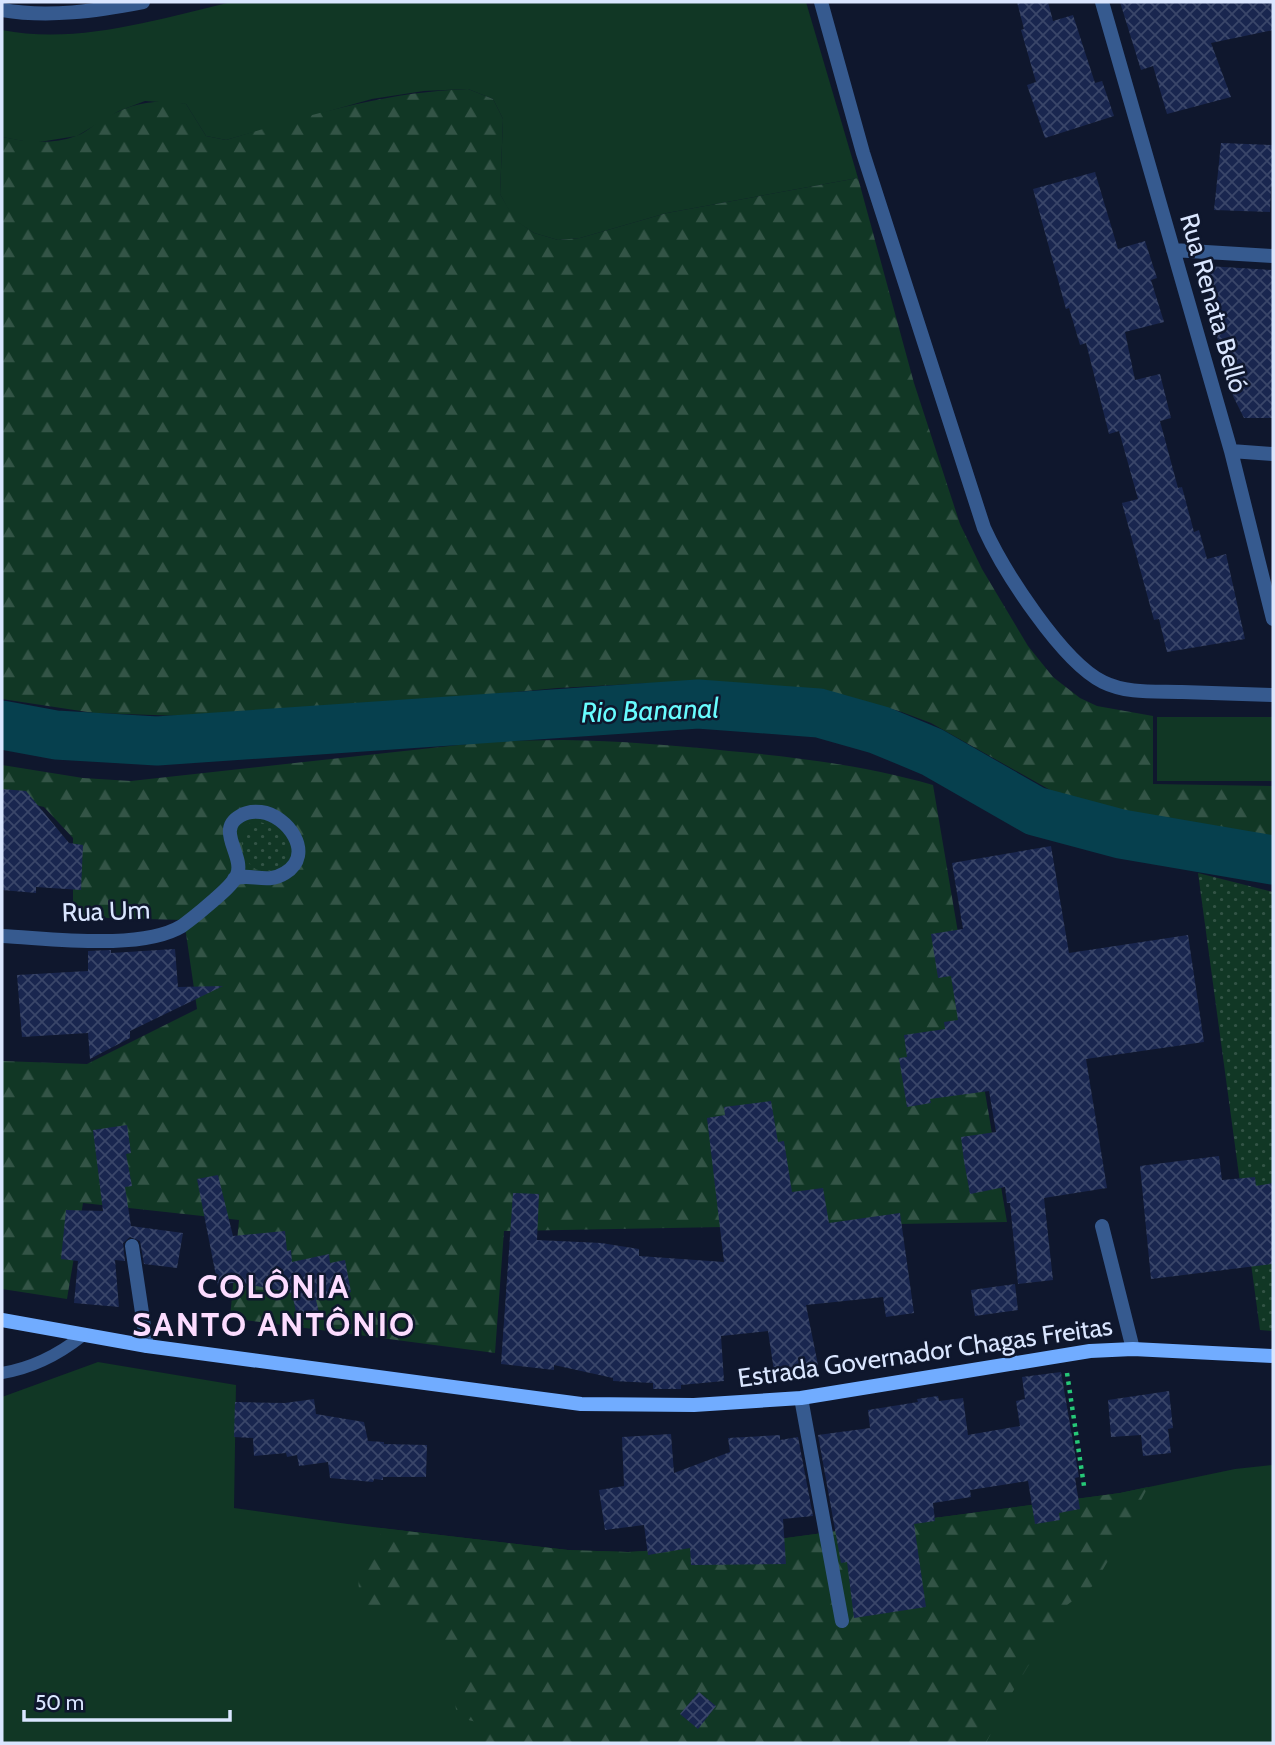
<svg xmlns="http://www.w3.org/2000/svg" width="1275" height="1745" font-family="Cabin,sans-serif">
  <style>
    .green { fill: #113725 }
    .forest { fill: url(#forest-firs) }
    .park { fill: url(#park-dots) }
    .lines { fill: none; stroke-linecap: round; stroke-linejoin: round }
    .river { stroke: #06404e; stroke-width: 49 }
    .building { fill: url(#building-cross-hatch) }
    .path { stroke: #26c877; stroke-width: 4.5; stroke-dasharray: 3.5 5; stroke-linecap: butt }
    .service { stroke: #365a8f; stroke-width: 12 }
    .minor { stroke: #365a8f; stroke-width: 14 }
    .secondary { stroke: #71acff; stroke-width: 14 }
    .labels { text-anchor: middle; stroke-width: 5; stroke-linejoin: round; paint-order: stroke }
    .street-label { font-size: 26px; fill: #dae6ff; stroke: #0f172d }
    .water-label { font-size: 28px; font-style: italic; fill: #68fcff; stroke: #0f172d }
    .district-label { font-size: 33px; font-weight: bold; letter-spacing: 2px; fill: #fcdcff; stroke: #0f172d }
  </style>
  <defs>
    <pattern id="forest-firs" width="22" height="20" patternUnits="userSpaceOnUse" patternTransform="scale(1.75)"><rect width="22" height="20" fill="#113725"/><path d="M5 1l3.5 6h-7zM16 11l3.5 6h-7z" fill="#335446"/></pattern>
    <pattern id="park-dots" width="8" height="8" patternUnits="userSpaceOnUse" patternTransform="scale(1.75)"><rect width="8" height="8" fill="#113725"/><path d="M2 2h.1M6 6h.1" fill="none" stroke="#335446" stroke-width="1.8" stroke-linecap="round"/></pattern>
    <pattern id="building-cross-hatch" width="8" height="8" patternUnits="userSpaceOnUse" patternTransform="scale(1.75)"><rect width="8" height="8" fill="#19264f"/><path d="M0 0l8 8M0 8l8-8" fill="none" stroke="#3a4669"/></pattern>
  </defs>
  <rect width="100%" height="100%" fill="#0f172d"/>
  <!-- green -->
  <path class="green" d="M232,2H806L858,178L667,213L580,238L558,240L534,233L514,220L500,194L503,119L493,99L468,89L424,91L372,99L226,140L206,136L186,104L145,101L119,111L77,136L33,143L2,137V30C78,45 158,19 232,2Z
    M1157,717H1273V781H1157Z
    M98,1362L236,1385L234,1508L348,1524L568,1550L628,1552L726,1546L1120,1493L1235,1469L1273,1465V1743H2V1397Z"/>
  <!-- forest -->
  <path class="forest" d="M468,89L493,99L503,119L500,194L515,220L534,233L558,240L580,238L667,213L858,178L914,383L960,524L982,569L1028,646L1053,677L1080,698L1097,706L1153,716V784L1273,786V842L1201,837L1104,812L1059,795L931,723L899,711L804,688L652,683L557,688L277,715L183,716L94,713L2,699V137C26,142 52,145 76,136C84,134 92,126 99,122C127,104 154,98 186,104L206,136L226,140C307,116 383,92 468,89Z
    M564,740C619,741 674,745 729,751C798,757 867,766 933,785L1007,1222L504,1231L495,1353L230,1318L239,1220L83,1203L67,1299L2,1289V1061L87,1064L197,1009L184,920L73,917V838L44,807L2,797V765L83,778L131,781L495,741Z
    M1148,1487L1120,1540L1094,1585L1063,1608L1012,1693L986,1743H482L486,1723C445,1720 454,1704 464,1674C458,1661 447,1658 437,1648C428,1640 427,1624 416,1616C399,1603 370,1622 360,1592C351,1564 386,1554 380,1528L568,1550L628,1552L726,1546L1120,1493Z"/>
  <!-- park -->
  <path class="park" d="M252,822C263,821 274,826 282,835C307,863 256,890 244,854C241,844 240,836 245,827Z
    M1198,873L1273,892V1331L1260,1330Z"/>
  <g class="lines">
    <!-- river -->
    <path class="river" d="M2,725L56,735L157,741L698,704L819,713L879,730L932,752L1035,811L1121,834L1273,860"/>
  </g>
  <!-- building -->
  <path class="building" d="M1017,2H1048L1053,21L1073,15L1095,83L1102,81L1114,116L1045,138L1027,85L1036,82L1021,30L1024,29Z
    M1120,2H1273V30L1211,43L1231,97L1167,114L1153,66L1141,70Z
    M1221,143L1273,145V187H1271L1270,212L1214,210Z
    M1095,172L1118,249L1145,241L1157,278L1151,280L1164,322L1125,332L1135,380L1160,374L1171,418L1160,421L1178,488L1182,487L1194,532L1199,530L1207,559L1226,554L1245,639L1167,652L1159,619L1154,620L1122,503L1138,499L1119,431L1109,434L1086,343L1080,345L1069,308L1066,309L1033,189Z
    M1208,266L1273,270V418H1244L1233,396L1216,333L1207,281Z
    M2,789L26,791L69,843L83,845L81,890L36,887V893L2,890Z
    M1051,846L1069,953L1188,935L1204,1042L1086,1059L1107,1188L1044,1198L1053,1280L1018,1284L1010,1203H1007L1005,1187L970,1194L964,1161L961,1137L996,1132L989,1091L930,1099L931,1103L907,1107L899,1058L907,1057L904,1035L945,1029L944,1022L958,1020L951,976L938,978L931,934L963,929L952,863Z
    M175,949L178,987L223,986L130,1031V1038L90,1059L88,1033L22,1037L17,975L88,971V951L111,950V953Z
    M771,1101L778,1142L784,1141L792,1192L823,1188L829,1223L900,1213L914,1313L886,1317L883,1297L806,1305L818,1365L774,1371L768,1331L721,1336L724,1381L681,1385V1389H653V1383L613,1381V1378L554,1365V1370L501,1364L513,1193L539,1194L537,1240L601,1243L639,1249V1256L724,1262L707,1118L725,1115L724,1107Z
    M127,1125L131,1153L126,1154L132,1186L125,1187L131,1226L183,1233L177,1268L144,1264L140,1241L130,1237L123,1243L125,1261L115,1260L119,1307L74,1303L78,1261L61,1259L66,1210L103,1211L93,1130Z
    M1219,1156L1222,1180L1255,1177L1256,1186L1273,1183V1264L1151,1279L1140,1166Z
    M218,1175L233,1236L285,1231L287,1251L291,1250L292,1262L329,1254L330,1263L345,1260L351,1292L316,1300L319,1312L297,1317L292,1293L236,1282L218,1286L197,1179Z
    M1015,1284L1018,1310L975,1316L971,1290Z
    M1061,1372L1079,1477L1075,1478L1080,1509L1059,1513L1060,1520L1035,1524L1028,1481L970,1490L971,1497L933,1503L935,1521L914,1524L926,1607L854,1618L847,1562L841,1563L818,1435L870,1428L868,1410L918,1402L917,1399L938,1396L939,1401L963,1398L968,1435L1020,1426L1016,1401L1025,1399L1022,1377Z
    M1169,1391L1173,1428L1168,1429L1171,1453L1143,1456L1141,1435L1111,1437L1108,1400Z
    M314,1399L316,1414L364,1422L368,1441L384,1442V1444L427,1445L426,1477H383V1480L374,1479L373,1482L330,1478L328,1462L299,1466L297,1455L287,1457L286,1453L254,1456L253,1438L234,1437L235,1402L285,1403Z
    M671,1434L674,1473L730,1452L728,1438L780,1435V1440L798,1437L813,1516L783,1519L786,1564L691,1565L690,1548L648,1555L644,1525L605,1530L599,1490L624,1486L622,1437Z
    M699,1692L716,1706L698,1729L680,1714Z"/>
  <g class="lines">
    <!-- path -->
    <path class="path" d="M1067,1373L1084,1486"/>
    <!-- service -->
    <path class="service" d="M2,1373C32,1368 58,1355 82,1336"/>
    <!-- minor -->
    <path class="minor" d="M821,2L863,153L984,528C1003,570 1062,662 1103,682C1127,694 1157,691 1182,692C1213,693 1243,694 1273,695
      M1102,2L1231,451L1273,619
      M2,10C49,18 96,11 143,2
      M1173,250L1273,256
      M1231,451L1273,454
      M2,936C49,938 141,951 182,926C190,920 199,913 207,906C216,898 232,886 237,875C245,856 215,830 240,816C246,812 253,811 261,812C287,815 316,854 285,873C266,885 250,872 234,879
      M1102,1226L1133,1349
      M132,1246L147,1346
      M801,1398L842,1621"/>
    <!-- secondary -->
    <path class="secondary" d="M2,1320L147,1346L581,1404L694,1405L801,1398L1090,1351L1133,1349L1273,1356"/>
  </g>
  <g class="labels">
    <!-- street labels -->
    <g class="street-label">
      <text transform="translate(1214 303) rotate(74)" y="9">Rua Renata Belló</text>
      <text transform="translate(106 911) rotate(-2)" y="9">Rua Um</text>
      <text transform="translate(925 1352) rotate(-8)" y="9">Estrada Governador Chagas Freitas</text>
    </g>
    <!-- water labels -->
    <g class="water-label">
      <text transform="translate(650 710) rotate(-2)" y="10">Rio Bananal</text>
    </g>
    <!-- district labels -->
    <g class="district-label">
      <text x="274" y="1298">COLÔNIA<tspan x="274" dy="38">SANTO ANTÔNIO</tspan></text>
    </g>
  </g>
  <!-- border -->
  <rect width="1275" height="1745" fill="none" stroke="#dae6ff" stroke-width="7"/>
  <!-- scale -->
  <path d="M24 1710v10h206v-10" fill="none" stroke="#dae6ff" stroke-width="3.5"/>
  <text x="35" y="1710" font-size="21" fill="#dae6ff" stroke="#0f172d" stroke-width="5" paint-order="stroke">50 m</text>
</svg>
